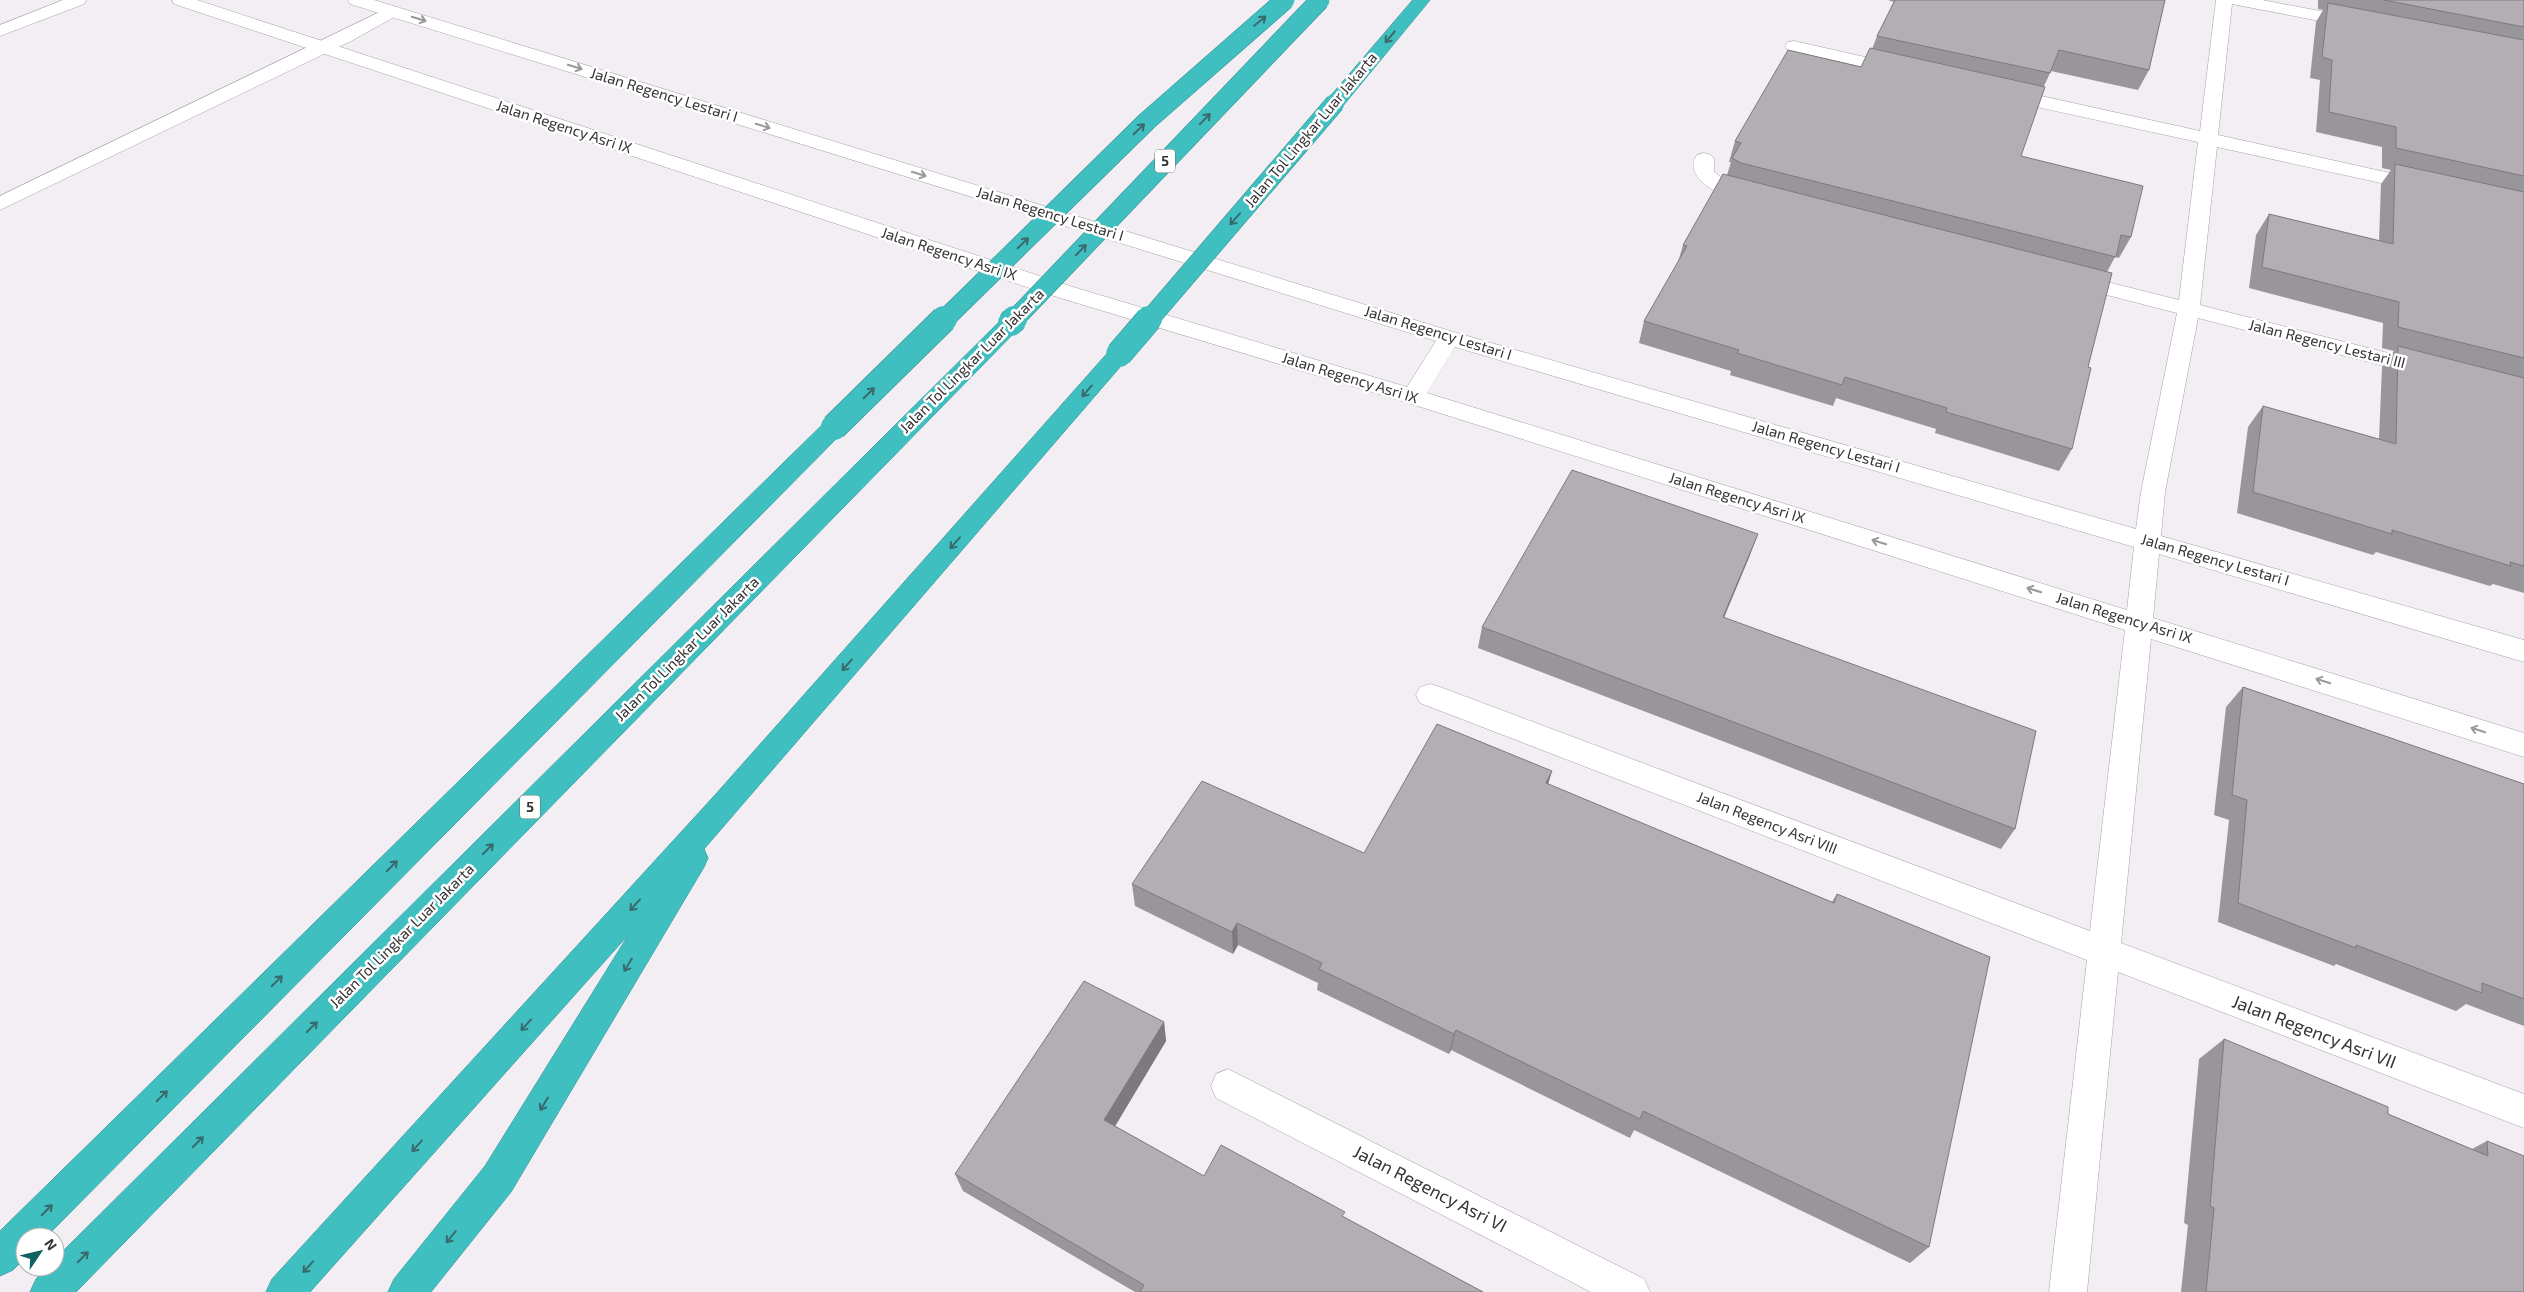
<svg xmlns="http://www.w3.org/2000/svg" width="2524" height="1292" font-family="'Exo 2',sans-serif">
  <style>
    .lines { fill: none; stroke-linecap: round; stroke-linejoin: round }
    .service-casing { stroke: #a6a2a7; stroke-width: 1 }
    .minor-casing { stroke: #a6a2a7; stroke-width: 1 }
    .motorway-casing { stroke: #3c8e8f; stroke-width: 1 }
    .service { fill: #fff; fill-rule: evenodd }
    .minor { fill: #fff; fill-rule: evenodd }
    .motorway { fill: #3fbfc0; fill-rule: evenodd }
    .motorway-bridge-far1-casing { stroke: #3c8e8f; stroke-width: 20; stroke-linecap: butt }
    .motorway-bridge-casing { stroke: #3c8e8f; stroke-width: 27; stroke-linecap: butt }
    .motorway-bridge-far1 { stroke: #3fbfc0; stroke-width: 19 }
    .motorway-bridge { stroke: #3fbfc0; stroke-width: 26 }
    .wall { fill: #99969a }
    .shaded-wall { fill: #7d7a7d }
    .building { fill: #b2aeb3; stroke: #7d7a7d }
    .oneway { stroke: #9a999a }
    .oneway2 { stroke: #396b6d }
    .labels { text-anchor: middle; stroke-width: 5; stroke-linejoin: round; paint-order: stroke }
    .shield { fill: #fff; stroke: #727072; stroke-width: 1 }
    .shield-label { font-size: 14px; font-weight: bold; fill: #353335 }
    .street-label { font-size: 15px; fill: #353335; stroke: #fff }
    .near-street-label { font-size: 18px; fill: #353335; stroke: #fff }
  </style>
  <rect width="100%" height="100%" fill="#f2eef4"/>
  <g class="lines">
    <defs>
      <path id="service" d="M392,6L398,7L401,11L398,15L351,41L0,210V196Z"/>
      <path id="minor" d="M63,0H86L84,4L0,36V25Z
        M172,0H197L1073,287L1407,387L1436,341L350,4L348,0H374L1457,333L2136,529L2141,492L2177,313L2064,284L2061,279L2064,274L2072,273L2179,300L2198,142L2005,100L1998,98L1996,94L1998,90L2005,88L2200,131L2216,0H2262L2362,19L2365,23L2362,27L2356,28L2232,4L2218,135L2422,180L2429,182L2432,186L2429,190L2422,192L2217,147L2200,305L2431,364L2434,369L2431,374L2423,376L2198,318L2165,492L2161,536L2524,640V662L2159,554L2153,618L2524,733V757L2151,639L2121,943L2524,1094V1128L2118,972L2087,1292H2049L2087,960L1420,703L1416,695L1420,687L1430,684L1440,687L2090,931L2125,630L1405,402L1057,297L174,4ZM1455,347L2134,547L2127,610L1427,393Z
        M1794,41L1905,66L1908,70L1905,74L1899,75L1788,50L1785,46L1788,42Z
        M1704,153L1711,155L1714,159V172L1734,186L1759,193L1762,197L1759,201C1739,206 1678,182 1697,155Z
        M1228,1069L1644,1279L1650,1292H1591L1216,1098L1211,1086L1216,1074Z"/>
      <path id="motorway" d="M1413,0H1430L1342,107H1328L1326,103L1328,99Z
        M1011,316L1019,318L1022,323L1019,328L76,1292H30L36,1279L47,1267H55V1259L1003,318Z
        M1119,347L1127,349L1130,354L1127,359L704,849L708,858L704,867L511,1192L431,1292H388L394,1279L485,1166L629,934L310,1292H266L272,1279L715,795L1111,349Z
        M834,419L842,421L846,427L842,433L46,1237H25V1258L13,1270L0,1276V1231L826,421Z"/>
    </defs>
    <!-- service casing -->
    <use href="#service" class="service-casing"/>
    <!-- minor casing -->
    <use href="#minor" class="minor-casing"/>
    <!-- motorway casing -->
    <use href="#motorway" class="motorway-casing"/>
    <!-- service -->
    <use href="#service" class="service"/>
    <!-- minor -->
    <use href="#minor" class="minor"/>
    <!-- motorway -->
    <use href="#motorway" class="motorway"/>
    <defs>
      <path id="motorway-bridge-far1" d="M943,321L1147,121L1285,0
        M1013,321L1320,0
        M1148,321L1335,103"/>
      <path id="motorway-bridge" d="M1011,323L1014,319
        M1119,354L1149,319
        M834,427L944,319"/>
    </defs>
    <!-- motorway-bridge-far1 casing -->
    <use href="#motorway-bridge-far1" class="motorway-bridge-far1-casing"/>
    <!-- motorway-bridge casing -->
    <use href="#motorway-bridge" class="motorway-bridge-casing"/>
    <!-- motorway-bridge-far1 -->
    <use href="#motorway-bridge-far1" class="motorway-bridge-far1"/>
    <!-- motorway-bridge -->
    <use href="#motorway-bridge" class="motorway-bridge"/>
  </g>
  <!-- wall -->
  <path class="wall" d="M1888,0H2165L2149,70L2138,90L2051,71L2044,86L2021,156L2131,237L2119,258L2115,257L2107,272L2072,449L2059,471L1935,433L1936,429L1836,398L1833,406L1730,375L1731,371L1639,343L1644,321L1678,262L1683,245L1727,175L1731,162H1729L1735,141L1861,67L1872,49L1877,36L1894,2Z
    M2318,0H2524V593L2493,584L2490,586L2376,552L2373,555L2237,513L2248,427L2263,406L2379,439L2382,367L2394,351L2382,348L2383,323L2249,288L2256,235L2269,214L2379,241L2381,184L2391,170L2382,168V147L2316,132L2320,80L2310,78L2316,22L2323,10L2318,9Z
    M1750,555L1724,618L2015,829L2001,849L1759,755L1478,648L1482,627Z
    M2243,687L2524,784V1026L2466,1004L2456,1011L2336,964L2334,966L2218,922L2229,820L2214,815L2226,707Z
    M1552,771L1548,784L1832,902L1837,894L1929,1247L1910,1263L1634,1130L1630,1138L1451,1050L1449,1054L1317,990L1318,983L1238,945L1233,954L1135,906L1132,884L1364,853Z
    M1164,1022L1166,1041L1115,1126L1204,1176L1344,1217L1483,1292H1135L963,1191L955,1174Z
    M2224,1039L2388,1114L2472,1149L2487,1141L2524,1292H2181L2188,1225L2184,1223L2199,1059Z"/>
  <!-- shaded-wall -->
  <path class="shaded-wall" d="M1758,534L1750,555L1715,638L1723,617Z
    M1552,771L1545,794L1546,783Z
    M1237,923L1238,945L1233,954L1232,932Z
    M1164,1022L1166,1041L1108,1138L1104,1120Z
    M1456,1030L1451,1050L1449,1054L1454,1034Z"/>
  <!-- building -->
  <path class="building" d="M1895,0H2165L2149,70L2059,50L2050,73L1877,36Z
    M2384,0H2524V27Z
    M2328,3L2524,40V176L2396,148V127L2329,112L2332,60L2322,57Z
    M1870,48L2045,87L2021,156L2143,186L2131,237L2121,235L2116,257L1741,163L1732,158L1741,143L1735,141L1788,50L1861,67Z
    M2395,164L2524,192V358L2398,327L2399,302L2262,267L2269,214L2393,244Z
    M1723,174L2112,273L2088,367L2091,368L2072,449L1946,412L1947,408L1845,377L1842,385L1737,353L1739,350L1644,321L1687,246L1683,245Z
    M2398,346L2524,378V566L2510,562L2511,566L2392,530V534L2253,492L2263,406L2396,444Z
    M1572,470L1758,534L1723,617L2036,731L2015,829L1768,735L1482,627Z
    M2243,687L2524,784V999L2482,983V993L2356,945V948L2238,903L2247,800L2232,795Z
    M1437,724L1552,771L1546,783L1834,903L1837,894L1990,957L1929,1247L1643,1111L1640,1119L1456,1030L1454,1034L1319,969L1322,963L1237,923L1232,932L1132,884L1202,781L1364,853Z
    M1084,981L1164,1022L1104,1120L1204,1176L1221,1145L1345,1212L1342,1216L1483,1292H1140L1144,1285L955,1174Z
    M2224,1039L2388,1107V1114L2488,1156L2487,1141L2524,1156V1292H2206L2214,1208L2210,1206Z"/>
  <!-- one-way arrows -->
  <defs><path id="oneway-shaft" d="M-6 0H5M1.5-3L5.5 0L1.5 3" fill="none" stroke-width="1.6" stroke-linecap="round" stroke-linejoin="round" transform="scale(1.25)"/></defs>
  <g class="oneway">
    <use href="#oneway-shaft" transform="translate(419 19) rotate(17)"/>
    <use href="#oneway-shaft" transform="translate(575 67) rotate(17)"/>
    <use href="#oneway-shaft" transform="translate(763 126) rotate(17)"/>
    <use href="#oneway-shaft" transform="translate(919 174) rotate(17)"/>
    <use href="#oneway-shaft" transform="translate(1879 542) rotate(-163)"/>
    <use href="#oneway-shaft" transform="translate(2034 590) rotate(-163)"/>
    <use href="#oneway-shaft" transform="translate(2323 681) rotate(-162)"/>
    <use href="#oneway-shaft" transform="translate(2478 730) rotate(-162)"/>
  </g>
  <g class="oneway2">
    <use href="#oneway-shaft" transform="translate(1260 21) rotate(-40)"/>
    <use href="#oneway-shaft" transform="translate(1390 37) rotate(130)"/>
    <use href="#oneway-shaft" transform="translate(1205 119) rotate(-46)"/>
    <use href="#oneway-shaft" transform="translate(1139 129) rotate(-44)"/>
    <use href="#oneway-shaft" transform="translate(1235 219) rotate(131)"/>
    <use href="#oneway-shaft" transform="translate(1023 243) rotate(-44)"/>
    <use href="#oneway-shaft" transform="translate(1081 250) rotate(-46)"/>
    <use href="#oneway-shaft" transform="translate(1087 391) rotate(131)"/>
    <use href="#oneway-shaft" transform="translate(869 393) rotate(-44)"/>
    <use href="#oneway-shaft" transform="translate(955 543) rotate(131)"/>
    <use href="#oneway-shaft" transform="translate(847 665) rotate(131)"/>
    <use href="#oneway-shaft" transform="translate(488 849) rotate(-45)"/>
    <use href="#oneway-shaft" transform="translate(392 866) rotate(-45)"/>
    <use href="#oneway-shaft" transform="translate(635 905) rotate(132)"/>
    <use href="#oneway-shaft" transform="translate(628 965) rotate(121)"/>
    <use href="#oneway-shaft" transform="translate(277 981) rotate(-45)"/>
    <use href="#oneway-shaft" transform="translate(526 1025) rotate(132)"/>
    <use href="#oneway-shaft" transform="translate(312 1027) rotate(-45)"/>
    <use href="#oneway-shaft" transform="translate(162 1096) rotate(-45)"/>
    <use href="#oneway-shaft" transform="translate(544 1104) rotate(121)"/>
    <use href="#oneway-shaft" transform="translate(198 1142) rotate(-45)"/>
    <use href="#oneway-shaft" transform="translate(417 1146) rotate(132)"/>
    <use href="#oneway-shaft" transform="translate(47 1210) rotate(-45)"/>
    <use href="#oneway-shaft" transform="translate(451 1237) rotate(129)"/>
    <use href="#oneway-shaft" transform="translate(83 1257) rotate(-45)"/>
    <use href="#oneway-shaft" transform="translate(308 1267) rotate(132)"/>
  </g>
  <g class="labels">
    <!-- shield labels -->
    <g class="shield">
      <rect x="1155" y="149.5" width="20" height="23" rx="4"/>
      <rect x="520" y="795.5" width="20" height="23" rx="4"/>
    </g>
    <g class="shield-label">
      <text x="1165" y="166">5</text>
      <text x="530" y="812">5</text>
    </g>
    <!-- street labels -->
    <g class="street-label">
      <text transform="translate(664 95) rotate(17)" y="5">Jalan Regency Lestari I</text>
      <text transform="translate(564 127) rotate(18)" y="5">Jalan Regency Asri IX</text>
      <text transform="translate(1311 130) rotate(-50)" y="5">Jalan Tol Lingkar Luar Jakarta</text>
      <text transform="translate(1050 214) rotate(17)" y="5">Jalan Regency Lestari I</text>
      <text transform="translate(949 254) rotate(18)" y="5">Jalan Regency Asri IX</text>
      <text transform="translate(1438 333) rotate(17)" y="5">Jalan Regency Lestari I</text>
      <text transform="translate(2327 344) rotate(14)" y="5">Jalan Regency Lestari III</text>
      <text transform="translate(972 361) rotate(-45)" y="5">Jalan Tol Lingkar Luar Jakarta</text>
      <text transform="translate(1350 378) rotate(17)" y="5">Jalan Regency Asri IX</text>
      <text transform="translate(1826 447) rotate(16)" y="5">Jalan Regency Lestari I</text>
      <text transform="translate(1737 498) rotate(17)" y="5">Jalan Regency Asri IX</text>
      <text transform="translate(2215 560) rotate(16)" y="5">Jalan Regency Lestari I</text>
      <text transform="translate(2124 618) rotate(17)" y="5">Jalan Regency Asri IX</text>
      <text transform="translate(687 649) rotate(-45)" y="5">Jalan Tol Lingkar Luar Jakarta</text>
      <text transform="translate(1767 823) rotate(21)" y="5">Jalan Regency Asri VIII</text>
      <text transform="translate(402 936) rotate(-45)" y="5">Jalan Tol Lingkar Luar Jakarta</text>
    </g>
    <!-- near-street labels -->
    <g class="near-street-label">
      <text transform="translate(2314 1032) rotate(21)" y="6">Jalan Regency Asri VII</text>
      <text transform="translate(1430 1189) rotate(27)" y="6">Jalan Regency Asri VI</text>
    </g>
  </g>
  <!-- north arrow -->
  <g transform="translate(40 1252) rotate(55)"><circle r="24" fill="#ffffff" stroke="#aeadae"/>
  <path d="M0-4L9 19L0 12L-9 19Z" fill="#126263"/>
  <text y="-8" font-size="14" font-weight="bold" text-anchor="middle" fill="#353335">N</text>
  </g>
</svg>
